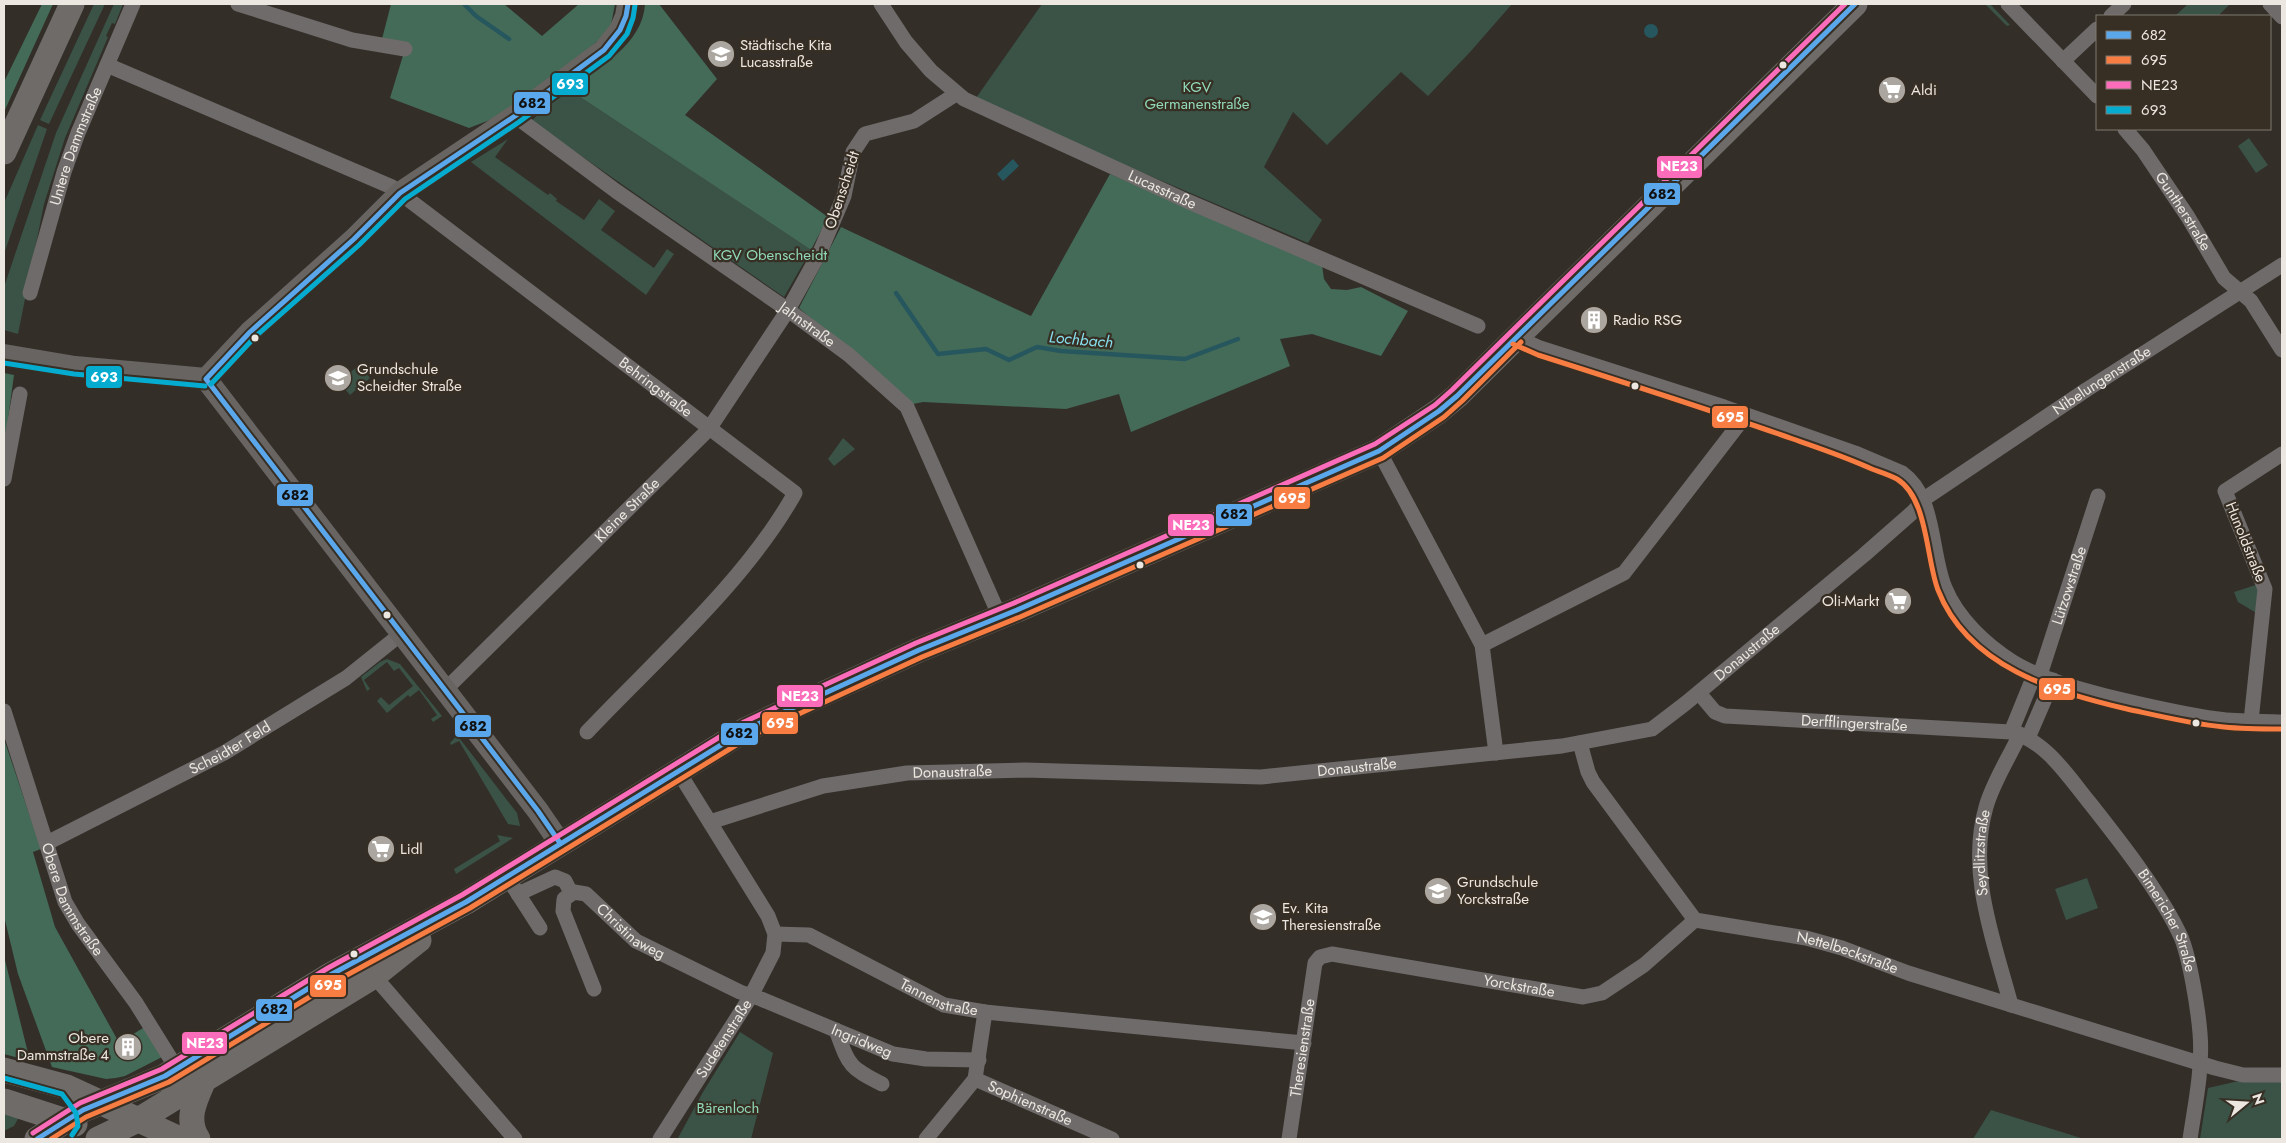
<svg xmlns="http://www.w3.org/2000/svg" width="2286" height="1143" font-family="Jost,sans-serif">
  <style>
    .green { fill: #3a5346 }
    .forest { fill: #446a58 }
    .water { fill: #27575e }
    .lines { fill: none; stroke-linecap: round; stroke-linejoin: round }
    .stream { stroke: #27575e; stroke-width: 4.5 }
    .street { stroke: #6e6b6a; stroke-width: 15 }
    .secondary { stroke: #686462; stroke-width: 22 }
    .primary { stroke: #6f6b69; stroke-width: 25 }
    .bus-1-casing { stroke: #372e24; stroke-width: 9 }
    .bus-2-casing { stroke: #372e24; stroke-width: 9 }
    .bus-3-casing { stroke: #372e24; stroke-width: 9 }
    .bus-4-casing { stroke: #372e24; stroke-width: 9 }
    .bus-1 { stroke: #5aa8eb; stroke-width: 5 }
    .bus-2 { stroke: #f77d43; stroke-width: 5 }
    .bus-3 { stroke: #fb6dba; stroke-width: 5 }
    .bus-4 { stroke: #06acd0; stroke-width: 5 }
    .bus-dot { fill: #ece7e0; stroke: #372e24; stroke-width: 2 }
    .labels { text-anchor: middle; stroke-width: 4.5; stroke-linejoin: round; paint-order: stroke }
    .poi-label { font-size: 15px; fill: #ece7e0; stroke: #372e24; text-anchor: start }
    .park-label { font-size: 15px; fill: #90dab9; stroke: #372e24 }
    .street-label { font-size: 15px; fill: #ece7e0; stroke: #372e24 }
    .water-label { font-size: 16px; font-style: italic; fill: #85deeb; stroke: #372e24 }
    .line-badge { stroke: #372e24; stroke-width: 2 }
    .badge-label { font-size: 14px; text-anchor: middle; font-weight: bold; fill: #fff }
    .pale-badge-label { font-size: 14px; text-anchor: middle; font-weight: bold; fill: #111 }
  </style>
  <rect width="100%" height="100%" fill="#332e28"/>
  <!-- green -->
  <path class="green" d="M94,4H105L49,124L40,120Z
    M114,4H123L115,24L112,23L106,36L108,37L65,138L44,204L18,334L4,330V287L56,133Z
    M1042,4H1512L1471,51L1428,96L1401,72L1327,145L1293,112L1264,167L1322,220L1308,243L1134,169L976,98Z
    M1985,4H1990L2010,25L2007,26Z
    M2188,4H2230L2218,16H2175Z
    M568,89L811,250L784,297L531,121Z
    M38,125L47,129L4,254V203Z
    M2249,138L2268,165L2256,173L2238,146Z
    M508,139L495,157L548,195L550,193L557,199L556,201L584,220L599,199L615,211L601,230L654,268L667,249L674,254L646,295L471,162Z
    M359,365L370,378L350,395L339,382Z
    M843,438L855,449L834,466L828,459Z
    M2256,585L2260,595L2258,614L2238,602L2234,592Z
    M387,659L400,664L442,716L433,722L431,719L437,715L419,690L410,697L408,695L387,713L377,701L381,697L389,705L413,686L399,668L394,671L387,662L364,680L370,689L367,691L361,677L380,662Z
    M457,735L517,813L520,826L508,824L459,741L451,745L450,743Z
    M497,835L513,838L456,874L454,869L500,841Z
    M2087,878L2098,908L2066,920L2055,889Z
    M740,1032L773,1053L751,1139H680L678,1138L703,1092Z
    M2243,1080H2282V1139H2200L2208,1088Z
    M1991,1110L2084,1139H1973Z
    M4,1112L19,1117L14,1126L4,1131Z"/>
  <!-- forest -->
  <path class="forest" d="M42,4H53L4,112V82Z
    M391,4H504L542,36L579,4H615L611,25L607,33L516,110L469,128L390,98L405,49L382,39Z
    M645,4H659L717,79L685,115L828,217L811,250L568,89C598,69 643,44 645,4Z
    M1110,174L1322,265L1324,279L1331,289L1347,290L1361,287L1408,311L1381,356L1312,334L1280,339L1290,366L1131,432L1119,394L1066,409L923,402L913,404L799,308L841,227L1031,316Z
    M4,373L14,375L4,448Z
    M4,739L41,849L33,852L55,927L127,1057L138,1051L130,1036L148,1025L166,1055L125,1076L116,1078L106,1079L52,1067L18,974L4,916Z
    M4,956L30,1061L4,1054Z"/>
  <!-- water -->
  <path class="water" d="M1644 31a7 7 0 1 1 14 0a7 7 0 1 1-14 0Z
    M1013,159L1019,166L1003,181L997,174Z"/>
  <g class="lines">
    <!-- stream -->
    <path class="stream" d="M464,4L476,16L509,39
      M896,293L938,354L986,349L1009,360L1037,347L1061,351L1185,359L1238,339"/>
    <!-- street -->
    <g class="street">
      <path d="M238,4L352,40L405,49"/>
      <path id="s1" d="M881,4L906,42L931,71L964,99L1187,201L1478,326"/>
      <path d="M2008,4L2097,96"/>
      <path d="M2270,4L2282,17"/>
      <path d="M2111,16L2124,4"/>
      <path d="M2063,61L2097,29"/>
      <path id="s2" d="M107,65L392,187L795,493C745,582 657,658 587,732"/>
      <path id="s3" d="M515,116L616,191L788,310L849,355L907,407L1000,617"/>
      <path id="s4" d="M2125,129L2143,150L2188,217L2224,278L2251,301L2282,350"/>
      <path id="s5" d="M30,293L64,172L78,133L133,4"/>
      <path d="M1516,337L1540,348L1724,407L1855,453L1902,473C1936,497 1930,552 1945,588C1957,618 1986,645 2013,662C2041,679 2075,688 2106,696C2143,705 2180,714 2218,719C2239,722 2261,721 2282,722"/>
      <path d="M1379,451L1482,645L1496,753"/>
      <path d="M4,479L20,394"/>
      <path d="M1482,645L1624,573L1746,415"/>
      <path id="s6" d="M2040,675L2098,496"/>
      <path id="s7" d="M445,690L709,429L788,310L820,252L844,196L853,152L865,134L914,121L956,94"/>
      <path id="s8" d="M1699,693L1715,712L1725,716L2011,732C2046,741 2067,775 2089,802C2119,840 2161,893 2181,937C2190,959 2198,1009 2200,1033C2203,1068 2195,1105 2190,1139"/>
      <path id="s9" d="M4,711L65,902L78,924L136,1003L177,1069"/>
      <path d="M2251,721L2265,589L2225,491L2282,454"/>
      <path d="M2011,732L2035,673"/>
      <path d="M2028,738L2053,680"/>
      <path id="s10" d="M1580,743L1588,772L1593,782L1695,920L1806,938L1842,948L1908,973L2215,1068L2243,1075H2282"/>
      <path id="s11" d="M710,822L823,786L907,773L1025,770L1261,777L1562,746L1652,729L1686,703L1864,555L1914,511L1924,499L2086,390L2282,265"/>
      <path id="s12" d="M47,843L224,753L346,678L401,634"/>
      <path d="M513,886L540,928"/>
      <path d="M518,894L555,877L565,881L571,893"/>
      <path id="s13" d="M775,934L809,935L944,1005L985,1012L1304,1043"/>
      <path d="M374,976L515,1139"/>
      <path id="s14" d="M594,989L563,911L564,899L574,892L586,894L636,941L740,992L761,999L893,1054L926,1059L979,1060"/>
      <path id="s15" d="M2011,1005C1994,941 1967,873 1986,807C1993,782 2009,758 2020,734"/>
      <path d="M836,1030C849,1065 848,1067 882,1084"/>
      <path id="s16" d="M975,1079L1112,1139"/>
      <path id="s17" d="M660,1139L751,996L773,953L775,934L768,916L678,771"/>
      <path d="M926,1139L975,1079L985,1012"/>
      <path id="s18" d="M1289,1139L1315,963L1320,957L1332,954L1583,997L1602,993L1644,965L1695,920"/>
    </g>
    <!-- secondary -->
    <path class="secondary" d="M4,355L75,367L206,379L538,811L560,843
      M206,379L250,332L354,239L400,193L515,116L604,50L620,30L626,16L628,4"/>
    <!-- primary -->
    <path class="primary" d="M4,152L72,4
      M4,1070L67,1087L180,1139
      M4,1101L75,1124
      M37,1139L83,1110L165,1076L332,974L466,902L747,729L919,650L1017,610L1379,451L1439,411L1457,396L1855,4
      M98,1139L140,1119L374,976L419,940
      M198,1139C185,1120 195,1100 204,1080"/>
    <defs>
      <path id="bus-1" d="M206,379L538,811L560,843
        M206,379L250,332L354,239L400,193L515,116L604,50L620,30L626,16L628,4
        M37,1139L83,1110L165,1076L332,974L466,902L747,729L919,650L1017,610L1379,451L1439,411L1457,396L1855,4"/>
      <path id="bus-2" d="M1513,344L1538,355C1623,382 1708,409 1793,439C1819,448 1846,457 1872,469C1880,472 1890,475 1897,479C1928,498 1926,559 1938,590C1968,667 2055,692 2127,709C2159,716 2191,724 2224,727C2243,729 2262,729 2282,729
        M51,1139L86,1117L169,1082L336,981L470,908L751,736L922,657L1020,617L1383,458L1444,417L1462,401L1521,342"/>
      <path id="bus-3" d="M33,1133L80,1103L162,1069L328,968L462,895L744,722L916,643L1014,603L1375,444L1435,405L1452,390L1845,4"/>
      <path id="bus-4" d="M4,363L74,374L205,386
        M211,384L255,337L359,245L405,199L519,122L609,56L627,34L633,18L635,5
        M4,1078L62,1094L76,1113L78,1126L72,1135"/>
    </defs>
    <!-- bus-1 casing -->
    <use href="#bus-1" class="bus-1-casing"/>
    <!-- bus-2 casing -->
    <use href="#bus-2" class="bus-2-casing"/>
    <!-- bus-3 casing -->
    <use href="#bus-3" class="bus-3-casing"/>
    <!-- bus-4 casing -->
    <use href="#bus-4" class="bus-4-casing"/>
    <!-- bus-1 -->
    <use href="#bus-1" class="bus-1"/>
    <!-- bus-2 -->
    <use href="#bus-2" class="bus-2"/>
    <!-- bus-3 -->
    <use href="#bus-3" class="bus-3"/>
    <!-- bus-4 -->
    <use href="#bus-4" class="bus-4"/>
  </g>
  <!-- icons -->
  <defs>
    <symbol id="school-disc" viewBox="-11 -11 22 22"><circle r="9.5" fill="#aba6a0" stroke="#372e24"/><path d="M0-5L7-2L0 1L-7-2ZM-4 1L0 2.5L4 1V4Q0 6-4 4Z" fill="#fff"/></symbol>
    <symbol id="supermarket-disc" viewBox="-11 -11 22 22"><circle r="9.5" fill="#aba6a0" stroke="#372e24"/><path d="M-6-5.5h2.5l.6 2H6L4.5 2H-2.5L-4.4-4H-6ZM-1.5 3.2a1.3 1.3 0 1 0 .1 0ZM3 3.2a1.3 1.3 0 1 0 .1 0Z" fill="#fff"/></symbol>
    <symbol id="building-disc" viewBox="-11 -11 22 22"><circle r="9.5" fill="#aba6a0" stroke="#372e24"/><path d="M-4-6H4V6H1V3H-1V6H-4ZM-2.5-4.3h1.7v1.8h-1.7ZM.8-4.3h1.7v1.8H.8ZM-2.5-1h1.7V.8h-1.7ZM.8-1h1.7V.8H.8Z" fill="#fff"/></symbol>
  </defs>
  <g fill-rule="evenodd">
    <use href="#school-disc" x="705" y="38" width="32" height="32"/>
    <use href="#supermarket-disc" x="1876" y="74" width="32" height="32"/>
    <use href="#building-disc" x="1578" y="304" width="32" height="32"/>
    <use href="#school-disc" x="322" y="362" width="32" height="32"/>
    <use href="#supermarket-disc" x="1882" y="585" width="32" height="32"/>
    <use href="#supermarket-disc" x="365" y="833" width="32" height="32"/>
    <use href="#school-disc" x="1422" y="875" width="32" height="32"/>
    <use href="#school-disc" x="1247" y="901" width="32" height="32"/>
    <use href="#building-disc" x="112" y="1031" width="32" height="32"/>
  </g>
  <!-- markers -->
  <g class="bus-dot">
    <circle cx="1783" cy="65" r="4.5"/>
    <circle cx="255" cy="338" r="4.5"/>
    <circle cx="1635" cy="386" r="4.5"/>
    <circle cx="1140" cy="565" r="4.5"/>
    <circle cx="387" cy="615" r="4.5"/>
    <circle cx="2196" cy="723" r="4.5"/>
    <circle cx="354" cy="954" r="4.5"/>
  </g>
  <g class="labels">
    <!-- poi labels -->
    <g class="poi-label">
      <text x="740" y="50">Städtische Kita<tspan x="740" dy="17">Lucasstraße</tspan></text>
      <text x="1911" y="95">Aldi</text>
      <text x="1613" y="325">Radio RSG</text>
      <text x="357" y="374">Grundschule<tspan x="357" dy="17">Scheidter Straße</tspan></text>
      <text x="1879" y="606" text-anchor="end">Oli-Markt</text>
      <text x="400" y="854">Lidl</text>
      <text x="1457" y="887">Grundschule<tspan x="1457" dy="17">Yorckstraße</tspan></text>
      <text x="1282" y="913">Ev. Kita<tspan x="1282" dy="17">Theresienstraße</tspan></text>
      <text x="109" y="1043" text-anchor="end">Obere<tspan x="109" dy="17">Dammstraße 4</tspan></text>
    </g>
    <!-- park labels -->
    <g class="park-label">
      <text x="1197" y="92">KGV<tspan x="1197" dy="17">Germanenstraße</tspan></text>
      <text x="770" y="260">KGV Obenscheidt</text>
      <text x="728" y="1113">Bärenloch</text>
    </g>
    <!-- street labels -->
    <g class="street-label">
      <text dy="5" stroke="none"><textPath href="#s5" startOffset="154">Untere Dammstraße</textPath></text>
      <text dy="5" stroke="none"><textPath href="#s1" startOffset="345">Lucasstraße</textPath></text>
      <text transform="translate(842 190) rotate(-72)" y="5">Obenscheidt</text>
      <text dy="5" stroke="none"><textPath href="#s4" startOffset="101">Guntherstraße</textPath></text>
      <text dy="5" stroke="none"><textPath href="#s3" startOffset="359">Jahnstraße</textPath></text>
      <text dy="5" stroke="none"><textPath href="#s11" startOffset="1522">Nibelungenstraße</textPath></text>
      <text dy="5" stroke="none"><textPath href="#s2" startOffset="641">Behringstraße</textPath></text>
      <text dy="5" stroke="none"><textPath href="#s7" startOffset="256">Kleine Straße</textPath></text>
      <text transform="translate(2246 542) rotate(68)" y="5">Hunoldstraße</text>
      <text dy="5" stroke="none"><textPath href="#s6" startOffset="94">Lützowstraße</textPath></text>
      <text dy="5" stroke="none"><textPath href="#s11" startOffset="1074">Donaustraße</textPath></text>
      <text dy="5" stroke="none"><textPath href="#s8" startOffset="165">Derfflingerstraße</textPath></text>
      <text dy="5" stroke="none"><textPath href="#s12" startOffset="206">Scheidter Feld</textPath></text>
      <text dy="5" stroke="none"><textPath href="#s11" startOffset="654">Donaustraße</textPath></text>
      <text dy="5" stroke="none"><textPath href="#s11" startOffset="249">Donaustraße</textPath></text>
      <text dy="5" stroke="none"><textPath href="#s15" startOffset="156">Seydlitzstraße</textPath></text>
      <text dy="5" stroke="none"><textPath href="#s9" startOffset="201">Obere Dammstraße</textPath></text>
      <text dy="5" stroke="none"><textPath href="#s8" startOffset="572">Bimericher Straße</textPath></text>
      <text dy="5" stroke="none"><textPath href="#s14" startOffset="179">Christinaweg</textPath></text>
      <text dy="5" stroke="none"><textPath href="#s10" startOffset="369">Nettelbeckstraße</textPath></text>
      <text dy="5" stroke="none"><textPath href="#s18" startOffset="388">Yorckstraße</textPath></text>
      <text dy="5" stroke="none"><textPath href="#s13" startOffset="179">Tannenstraße</textPath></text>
      <text dy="5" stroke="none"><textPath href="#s17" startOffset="119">Sudetenstraße</textPath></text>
      <text dy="5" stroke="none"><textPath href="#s14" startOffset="436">Ingridweg</textPath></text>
      <text dy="5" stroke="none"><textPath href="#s18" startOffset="92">Theresienstraße</textPath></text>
      <text dy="5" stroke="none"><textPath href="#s16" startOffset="60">Sophienstraße</textPath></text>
    </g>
    <!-- water labels -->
    <g class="water-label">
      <text transform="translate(1081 339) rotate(5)" y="6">Lochbach</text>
    </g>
  </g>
  <g class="line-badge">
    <rect x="551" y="72" width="38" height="24" rx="5" fill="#06acd0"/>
    <rect x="513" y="91" width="38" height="24" rx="5" fill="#5aa8eb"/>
    <rect x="1656" y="155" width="47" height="24" rx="5" fill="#fb6dba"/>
    <rect x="1643" y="182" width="38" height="24" rx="5" fill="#5aa8eb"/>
    <rect x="85" y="365" width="38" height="24" rx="5" fill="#06acd0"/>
    <rect x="1711" y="405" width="38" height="24" rx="5" fill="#f77d43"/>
    <rect x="276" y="483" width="38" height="24" rx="5" fill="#5aa8eb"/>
    <rect x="1273" y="486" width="38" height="24" rx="5" fill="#f77d43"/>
    <rect x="1215" y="503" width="38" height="24" rx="5" fill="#5aa8eb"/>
    <rect x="1167" y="513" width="48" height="24" rx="5" fill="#fb6dba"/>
    <rect x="2038" y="677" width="38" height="24" rx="5" fill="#f77d43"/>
    <rect x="776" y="684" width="48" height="24" rx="5" fill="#fb6dba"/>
    <rect x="761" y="711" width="38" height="24" rx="5" fill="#f77d43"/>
    <rect x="454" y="714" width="38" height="24" rx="5" fill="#5aa8eb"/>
    <rect x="720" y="722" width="39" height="24" rx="5" fill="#5aa8eb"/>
    <rect x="309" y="974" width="38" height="24" rx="5" fill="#f77d43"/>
    <rect x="255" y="998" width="38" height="24" rx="5" fill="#5aa8eb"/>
    <rect x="181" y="1031" width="47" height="24" rx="5" fill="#fb6dba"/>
  </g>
  <g class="badge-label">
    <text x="570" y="89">693</text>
    <text x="1679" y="171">NE23</text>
    <text x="104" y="382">693</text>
    <text x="1730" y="422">695</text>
    <text x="1292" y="503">695</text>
    <text x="1191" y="530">NE23</text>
    <text x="2057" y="694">695</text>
    <text x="800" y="701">NE23</text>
    <text x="780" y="728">695</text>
    <text x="328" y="990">695</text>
    <text x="205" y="1048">NE23</text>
  </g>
  <g class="pale-badge-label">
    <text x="532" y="108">682</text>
    <text x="1662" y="199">682</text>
    <text x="295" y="500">682</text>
    <text x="1234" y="519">682</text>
    <text x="473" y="731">682</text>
    <text x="739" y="738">682</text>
    <text x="274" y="1014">682</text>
  </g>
  <!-- border -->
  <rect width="2286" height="1143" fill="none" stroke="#ece7e0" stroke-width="10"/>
  <!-- legend -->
  <rect x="2096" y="15" width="175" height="115" fill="#372e24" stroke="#7f786f"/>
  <rect x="2106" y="31" width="25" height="8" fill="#5aa8eb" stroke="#7f786f"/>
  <text x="2141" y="40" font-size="15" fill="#ece7e0">682</text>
  <rect x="2106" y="56" width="25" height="8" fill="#f77d43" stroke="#7f786f"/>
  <text x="2141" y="65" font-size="15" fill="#ece7e0">695</text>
  <rect x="2106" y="81" width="25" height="8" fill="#fb6dba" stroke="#7f786f"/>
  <text x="2141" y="90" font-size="15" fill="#ece7e0">NE23</text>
  <rect x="2106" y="106" width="25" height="8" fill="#06acd0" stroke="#7f786f"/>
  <text x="2141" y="115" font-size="15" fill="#ece7e0">693</text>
  <!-- north arrow -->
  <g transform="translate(2246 1103) rotate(72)" stroke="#372e24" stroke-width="4" paint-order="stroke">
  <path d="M0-4L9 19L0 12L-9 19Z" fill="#ece7e0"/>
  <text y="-8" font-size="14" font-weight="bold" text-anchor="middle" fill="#ece7e0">N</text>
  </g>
</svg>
